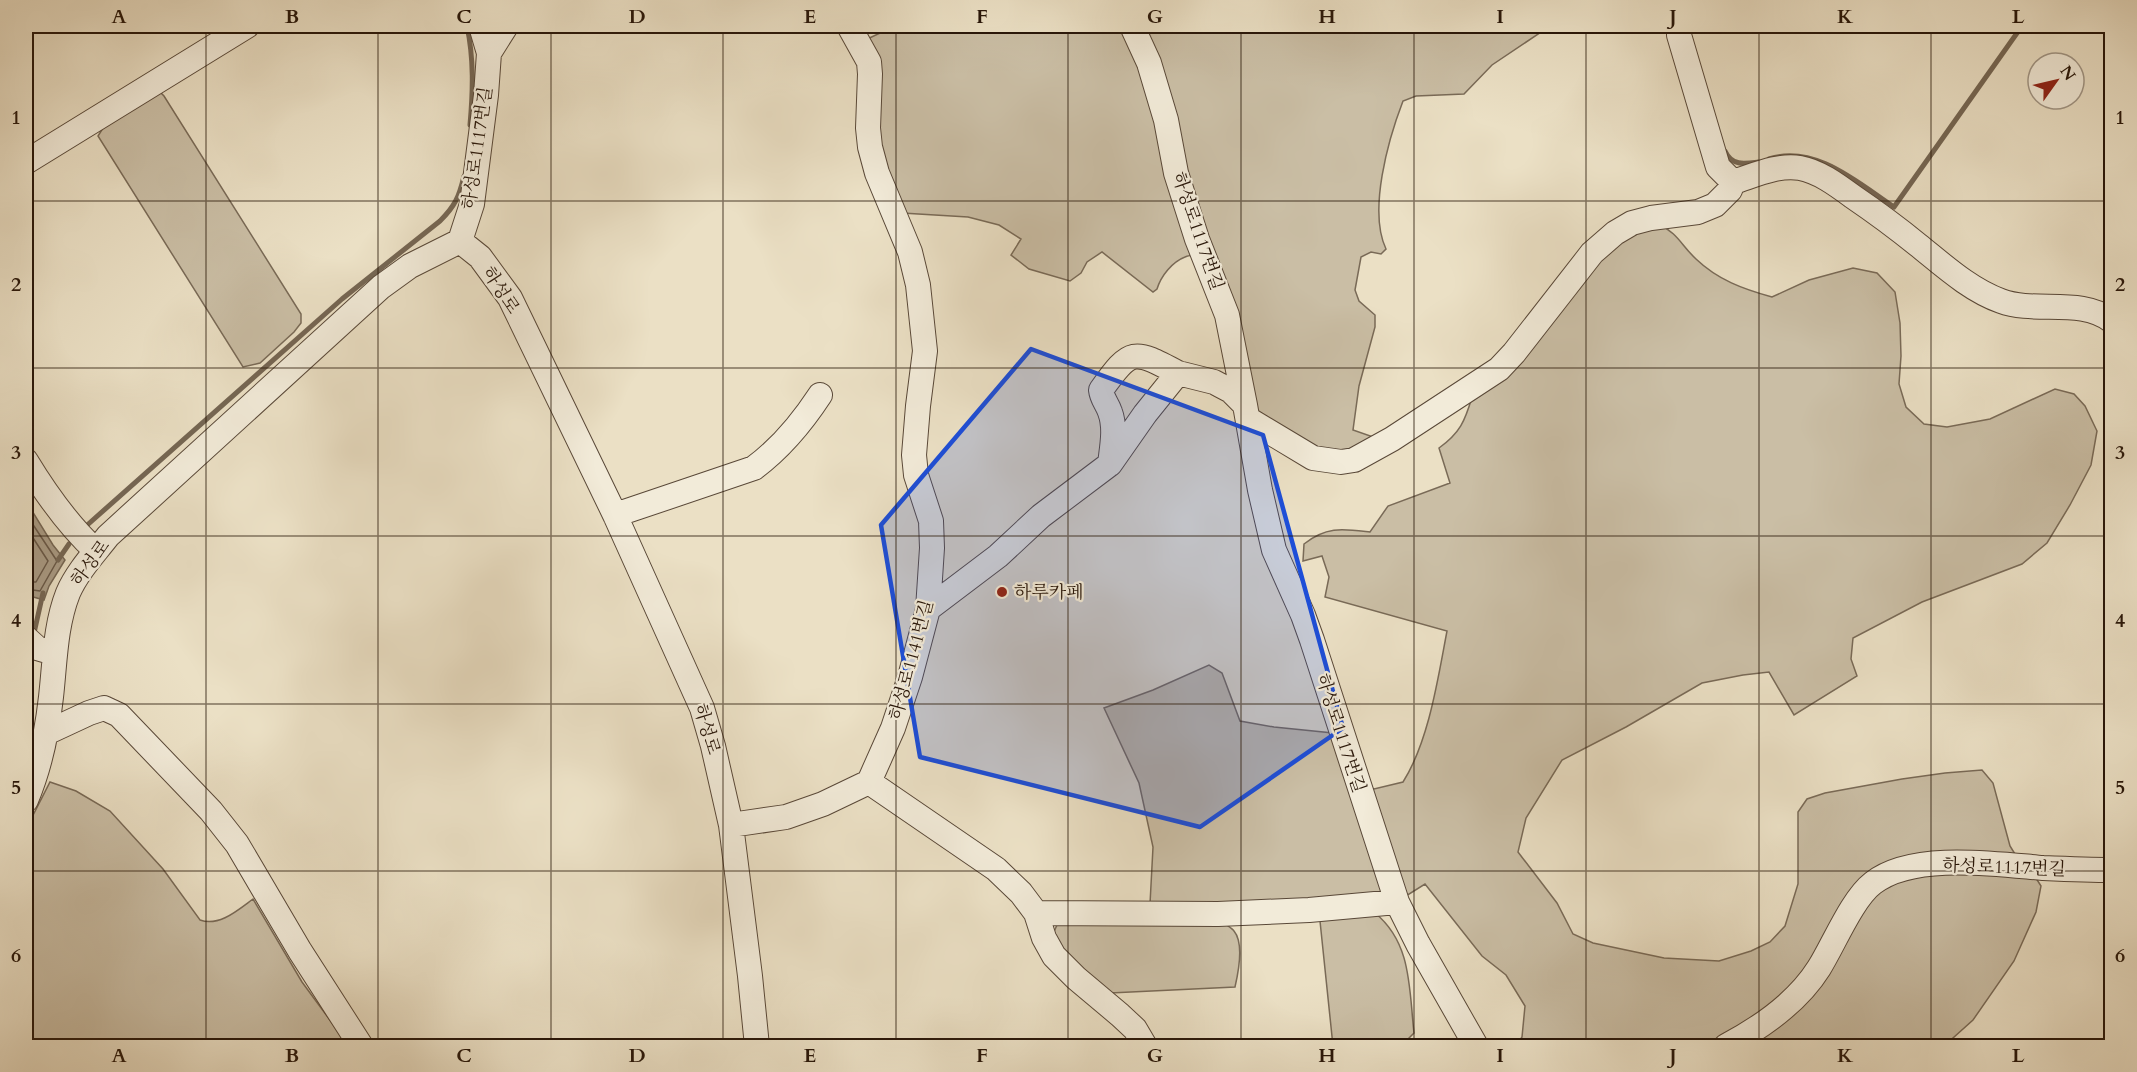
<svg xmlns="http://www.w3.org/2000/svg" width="2137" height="1072" font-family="Cardo,'Noto Serif KR',serif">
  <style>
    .green { fill: #cabea5; stroke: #796a57; stroke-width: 1.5 }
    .water { fill: #a99b85; stroke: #756653; stroke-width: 1.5 }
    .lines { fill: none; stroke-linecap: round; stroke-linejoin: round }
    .shore { stroke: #685847; stroke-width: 1.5 }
    .stream { stroke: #756653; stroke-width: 5 }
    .minor-casing { stroke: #594838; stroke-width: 26 }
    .minor { stroke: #f2ebd9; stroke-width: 24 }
    .marked { fill: #1d4ed8; fill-opacity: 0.2; stroke: #1d4ed8; stroke-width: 4.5; stroke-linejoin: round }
    .grid { fill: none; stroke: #281609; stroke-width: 1.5; stroke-opacity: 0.55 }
    .poi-dot { fill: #8f2418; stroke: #f2ebd9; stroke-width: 2 }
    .labels { text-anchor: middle; stroke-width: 4.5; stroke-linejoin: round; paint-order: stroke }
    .street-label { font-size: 18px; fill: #281609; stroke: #f2ebd9 }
    .poi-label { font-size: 18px; fill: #281609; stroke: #f2ebd9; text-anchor: start }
    .neatline { fill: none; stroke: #281609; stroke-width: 2 }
    .grid-label { font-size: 20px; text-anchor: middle; font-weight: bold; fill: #281609 }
  </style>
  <rect width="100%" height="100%" fill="#ebe0c5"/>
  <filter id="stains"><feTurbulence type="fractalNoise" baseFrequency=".00333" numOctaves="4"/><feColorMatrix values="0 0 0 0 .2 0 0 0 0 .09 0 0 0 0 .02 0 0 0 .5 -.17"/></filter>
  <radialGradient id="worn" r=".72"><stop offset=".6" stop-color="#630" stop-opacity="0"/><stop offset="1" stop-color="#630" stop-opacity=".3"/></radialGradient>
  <!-- green -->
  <path class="green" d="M895,26H1550L1492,65L1464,94L1416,96L1403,101C1388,140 1368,211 1386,249L1381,254L1371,252L1361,257L1355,290L1359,301L1375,315V327L1359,386L1353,430L1379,439L1331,458L1258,412L1209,254C1202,255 1191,254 1185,257C1172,262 1161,276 1157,289L1153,292L1102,252L1087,262L1081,273L1070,281L1029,269L1011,255L1021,239L999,225L968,217L902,213L881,164L863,41Z
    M159,91L164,96L301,314V323L294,332L260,363L243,367L98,136L108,120Z
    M1658,224C1678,233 1681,245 1696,259C1718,280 1743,289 1772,297L1809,280L1853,268L1877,273L1895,292L1900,323L1901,356L1899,384L1906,407L1924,424L1947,427L1990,419L2055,389L2074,394L2085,406L2097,431L2091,465L2070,505L2047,543L2022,564L1922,602L1853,638L1851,659L1857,676L1794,715L1769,672L1743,675L1702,683L1626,727L1562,760L1526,818L1518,852L1557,903L1573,934L1593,943L1664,958L1719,961L1751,951L1770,942L1785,926L1798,884V812L1807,799L1825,793L1902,779L1945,773L1982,770L1993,783L2010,846L2018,859L2034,875L2041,886L2036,912L2014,961L1973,1020L1944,1046H1516L1522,1037L1525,1006L1506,975L1482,956L1425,884L1406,896L1346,899L1150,904L1153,847L1139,783L1104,708L1153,690L1209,665L1222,673L1240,721L1274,727L1333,733L1350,778L1374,789L1403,782C1429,741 1438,678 1447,631L1325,597L1329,577L1322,556L1303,561L1304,544C1327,526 1343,529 1370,532L1388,506L1450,483L1439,448C1460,433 1465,421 1472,397L1621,236Z
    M50,782L76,791L110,811L163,869L200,920C219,927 238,910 253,899L302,982L349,1046H26V829Z
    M1375,913C1412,943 1409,989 1414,1033L1402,1045L1398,1046H1333L1320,921L1327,914Z
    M1223,922C1226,925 1232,928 1234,931C1244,943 1238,974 1235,987L1110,993L1061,949L1053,934L1057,925Z"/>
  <!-- water -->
  <path class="water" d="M26,501L53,545L65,560L49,586L44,600L26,595Z"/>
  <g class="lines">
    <!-- shore -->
    <path class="shore" d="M26,514L57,561L40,591L26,589
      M26,527L48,561L36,582H26"/>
    <!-- stream -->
    <path class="stream" d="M467,26C474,59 473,91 470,125
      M1725,151C1732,166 1744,164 1758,162
      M1769,159C1815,144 1858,183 1894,207L2022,26
      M85,527L342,299L440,221C455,206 459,197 464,176
      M58,560L69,544
      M34,633L43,593
      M26,733C28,708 25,681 30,657"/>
    <defs>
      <path id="minor" d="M1132,26L1149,63L1166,120L1176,173L1197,239L1227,315L1245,405
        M1681,26L1679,35L1718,167L1733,182C1753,176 1778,164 1800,168C1818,171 1837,185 1852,196C1874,211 1896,227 1918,245C1943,265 1970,290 2001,301C2036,314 2081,297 2112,321
        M489,53L506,26
        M26,162L247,26
        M460,241L472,204L486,95L489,53L481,26
        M1178,373L1214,382L1231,391L1245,405L1260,490L1274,550L1303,615L1312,640L1397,902L1418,944L1476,1046
        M1248,419L1313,458L1341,462L1354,460L1392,439L1499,369L1514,353L1592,253L1615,233L1632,223L1651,218L1698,212L1715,205L1730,190L1733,182
        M26,461C46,494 68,525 96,551
        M615,515L754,468C781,448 801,424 820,395
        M928,609L998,556L1041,516L1110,464C1112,447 1116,428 1110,412C1107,403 1102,399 1101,390C1131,348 1133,349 1178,373L1145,414L1110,464
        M26,638L37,648L54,653
        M46,733L89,713L104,708L119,715L211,811L237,844L300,951L361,1046
        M869,782L996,869L1021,893L1036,913L1044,938L1054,956L1076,978L1120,1015L1135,1029L1145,1046
        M26,800C40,767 47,733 51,697C55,662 55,626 68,593C77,572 94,554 108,536L381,287L410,266L460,241L480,257L510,298L615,515L702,708L713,746L731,825L750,976L757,1046
        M731,825L786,817L823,804L869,782L893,728L910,677L928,609L932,548L931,521L916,475L914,455L918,406L925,351L918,285L910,252L877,173L870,147L868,128L870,74L869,62L849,26
        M1036,913L1218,914L1309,910L1397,902
        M1726,1046C1762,1027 1797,1003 1819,968C1834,944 1852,899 1873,883C1912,852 1996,864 2043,868C2066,869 2089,870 2112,870"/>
    </defs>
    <!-- minor casing -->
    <use href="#minor" class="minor-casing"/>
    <!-- minor -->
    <use href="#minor" class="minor"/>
  </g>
  <!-- marked area -->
  <path class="marked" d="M1031,349L1263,435L1343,728L1200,827L920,757L881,525Z"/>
  <!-- grid -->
  <path class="grid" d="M206,26V1046M378,26V1046M551,26V1046M723,26V1046M896,26V1046M1068,26V1046M1241,26V1046M1414,26V1046M1586,26V1046M1759,26V1046M1931,26V1046M26,201H2112M26,368H2112M26,536H2112M26,704H2112M26,871H2112"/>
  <!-- markers -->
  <circle class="poi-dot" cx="1002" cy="592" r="6"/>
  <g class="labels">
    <!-- street labels -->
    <g class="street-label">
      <text transform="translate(477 148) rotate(-82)" y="6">하성로1117번길</text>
      <text transform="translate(1198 231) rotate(71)" y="6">하성로1117번길</text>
      <text transform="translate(501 290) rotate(57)" y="6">하성로</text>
      <text transform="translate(90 563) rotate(-54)" y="6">하성로</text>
      <text transform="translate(911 660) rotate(-75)" y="6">하성로1141번길</text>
      <text transform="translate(707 729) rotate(73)" y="6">하성로</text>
      <text transform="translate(1341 733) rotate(72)" y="6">하성로1117번길</text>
      <text transform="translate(2004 867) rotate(2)" y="6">하성로1117번길</text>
    </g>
    <!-- poi labels -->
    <g class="poi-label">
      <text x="1014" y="598">하루카페</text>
    </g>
  </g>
  <!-- margin -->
  <rect width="2137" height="1072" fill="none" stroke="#ebe0c5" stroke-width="66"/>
  <!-- north arrow -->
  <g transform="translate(2056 81) rotate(56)"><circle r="28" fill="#f2ebd9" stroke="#a19686" stroke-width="1.5"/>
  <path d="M0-4.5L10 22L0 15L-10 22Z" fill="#8f2418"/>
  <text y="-9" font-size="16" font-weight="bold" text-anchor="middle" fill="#281609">N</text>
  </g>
  <rect x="33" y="33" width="2071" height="1006" class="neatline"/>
  <g class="grid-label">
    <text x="119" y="23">A</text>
    <text x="292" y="23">B</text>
    <text x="464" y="23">C</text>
    <text x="637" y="23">D</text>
    <text x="810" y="23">E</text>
    <text x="982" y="23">F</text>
    <text x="1155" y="23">G</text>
    <text x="1327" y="23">H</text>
    <text x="1500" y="23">I</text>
    <text x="1673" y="23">J</text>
    <text x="1845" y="23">K</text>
    <text x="2018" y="23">L</text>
    <text x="16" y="124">1</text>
    <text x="2120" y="124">1</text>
    <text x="16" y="291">2</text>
    <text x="2120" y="291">2</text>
    <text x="16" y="459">3</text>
    <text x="2120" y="459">3</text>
    <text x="16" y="627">4</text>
    <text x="2120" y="627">4</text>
    <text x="16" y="794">5</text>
    <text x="2120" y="794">5</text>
    <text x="16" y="962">6</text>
    <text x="2120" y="962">6</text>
    <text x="119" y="1062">A</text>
    <text x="292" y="1062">B</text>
    <text x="464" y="1062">C</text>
    <text x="637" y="1062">D</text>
    <text x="810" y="1062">E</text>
    <text x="982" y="1062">F</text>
    <text x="1155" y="1062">G</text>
    <text x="1327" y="1062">H</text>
    <text x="1500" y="1062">I</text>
    <text x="1673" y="1062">J</text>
    <text x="1845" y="1062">K</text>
    <text x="2018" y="1062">L</text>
  </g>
  <rect width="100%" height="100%" filter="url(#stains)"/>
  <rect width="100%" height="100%" fill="url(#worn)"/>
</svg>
